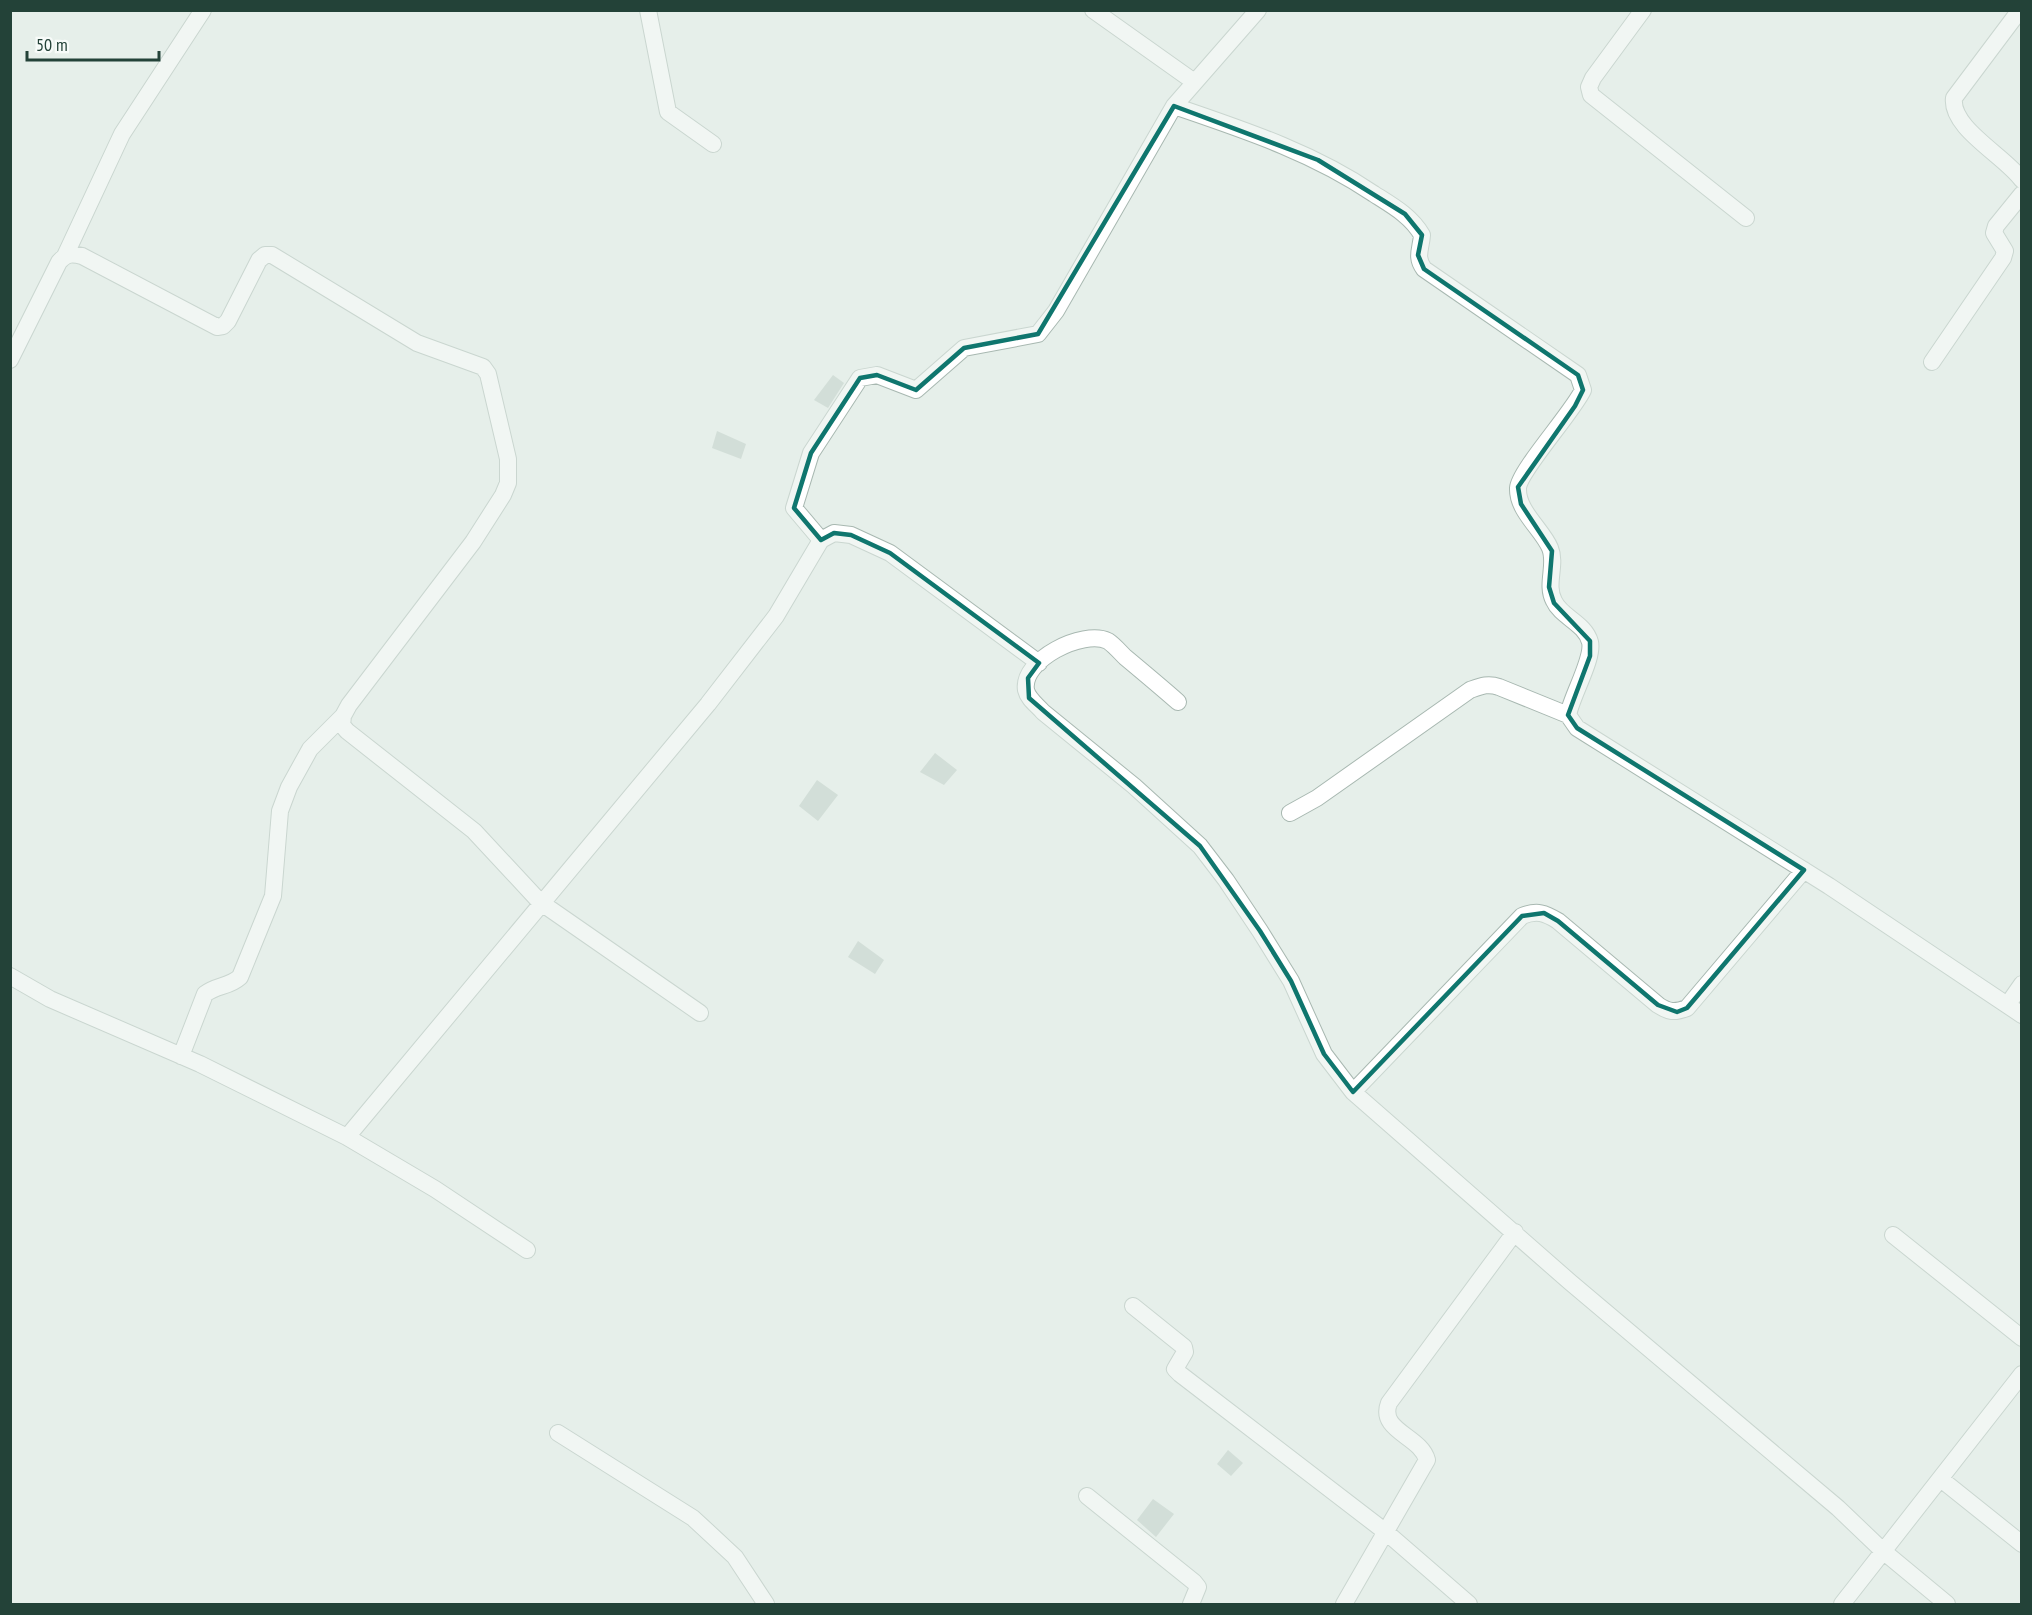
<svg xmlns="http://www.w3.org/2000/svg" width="2032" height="1615" font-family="'PT Sans Narrow',sans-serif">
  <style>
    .building { fill: #bbcac3 }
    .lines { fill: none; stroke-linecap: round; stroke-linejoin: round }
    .minor-casing { stroke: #a8b8b1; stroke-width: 18 }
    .minor { stroke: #fff; stroke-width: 16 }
    .marked { fill: none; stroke: #0f766e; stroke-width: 4.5; stroke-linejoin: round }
  </style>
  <rect width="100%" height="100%" fill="#e6efea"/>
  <!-- building -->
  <path class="building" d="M833,375L844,383L828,408L814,400Z
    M717,431L746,444L741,459L712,448Z
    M935,753L957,770L944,785L920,772Z
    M817,780L838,795L818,821L799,806Z
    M858,941L884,960L875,974L848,957Z
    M1228,1450L1243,1463L1231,1476L1217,1464Z
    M1153,1499L1174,1514L1156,1537L1137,1520Z"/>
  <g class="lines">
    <defs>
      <path id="minor" d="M648,10L668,112L713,144
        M1093,10L1193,81
        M1643,10L1593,78L1589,87L1591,95L1746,218
        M2020,10L1954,98C1950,128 2005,156 2022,180
        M1174,106C1244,130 1312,152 1374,194C1393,206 1411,216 1422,235C1421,249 1415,257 1424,269L1578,375L1583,390C1572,413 1519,471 1518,488C1517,511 1542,529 1550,548C1557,565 1545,584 1554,601C1561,617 1585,623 1590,642C1594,658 1572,695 1568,715L1577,728L1829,886L2022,1015
        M65,256L122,134L203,10
        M10,360L59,262C66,254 71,253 82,256L217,327L223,326L228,321L259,260L265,255H272L417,343L483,367L488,374L508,459V483L503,495L473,542L349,705L343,716L342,725L347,731L474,831L540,902L700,1013
        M1932,362L2003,258L2005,251L1994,233L1996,226L2022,194
        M821,540L794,508L811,453L860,378L877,375L916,390L964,348L1038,334L1056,311L1174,106L1258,10
        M1178,702C1161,687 1143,672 1125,657C1120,652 1114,645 1108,641C1083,629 1021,660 1026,690C1028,699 1037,705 1043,712L1134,786L1200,846L1226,880L1260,931L1291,981L1324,1054L1353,1092L1570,1282L1838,1508L1883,1551L1947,1604
        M1290,813L1317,798L1470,690C1481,686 1488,683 1499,687L1568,715
        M10,976L50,999L200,1064L347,1137L435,1189L527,1250
        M2008,1004L2022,984
        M181,1056L205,994C217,985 229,987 240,977L273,896L280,811L289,787L310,749L343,716
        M1353,1092L1522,916C1537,910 1545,913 1558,921L1658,1005C1669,1012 1674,1013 1687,1008L1804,870
        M347,1137L708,704L776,616L821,540L834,533L851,535L890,553L1039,663
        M1893,1235L2022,1338
        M1133,1306L1184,1347L1185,1352L1175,1369L1180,1374L1387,1533L1469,1604
        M558,1433L693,1518L735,1557L766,1604
        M1942,1480L2022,1544
        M1087,1496L1194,1582L1198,1587L1191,1604
        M1344,1604L1427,1460C1421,1436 1378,1431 1389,1403L1515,1232
        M1842,1604L2022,1374"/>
    </defs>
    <!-- minor casing -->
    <use href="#minor" class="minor-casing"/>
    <!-- minor -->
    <use href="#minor" class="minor"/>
  </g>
  <!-- marked area -->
  <path d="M0 0H2032V1615H0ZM1174,106L1318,160L1405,214L1422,235L1418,255L1424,269L1578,375L1583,390L1575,406L1518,487L1521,504L1552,551L1549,587L1554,603L1590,641V656L1568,715L1577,728L1804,870L1687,1008L1677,1012L1658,1005L1558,921L1544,913L1522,916L1353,1092L1324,1054L1291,981L1260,931L1200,846L1029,698L1028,678L1039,663L890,553L851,535L834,533L821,540L794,508L811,453L860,378L877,375L916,390L964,348L1038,334Z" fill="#e6efea" fill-opacity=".55" fill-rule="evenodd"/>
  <path class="marked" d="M1174,106L1318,160L1405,214L1422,235L1418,255L1424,269L1578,375L1583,390L1575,406L1518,487L1521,504L1552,551L1549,587L1554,603L1590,641V656L1568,715L1577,728L1804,870L1687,1008L1677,1012L1658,1005L1558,921L1544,913L1522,916L1353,1092L1324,1054L1291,981L1260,931L1200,846L1029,698L1028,678L1039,663L890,553L851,535L834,533L821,540L794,508L811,453L860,378L877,375L916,390L964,348L1038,334Z"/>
  <!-- border -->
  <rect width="2032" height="1615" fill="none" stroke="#234238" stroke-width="24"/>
  <!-- scale -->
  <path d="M27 51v9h132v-9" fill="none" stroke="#234238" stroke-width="3"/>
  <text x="36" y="51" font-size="18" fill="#234238" stroke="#f7fbf9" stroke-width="4.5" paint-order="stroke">50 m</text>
</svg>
